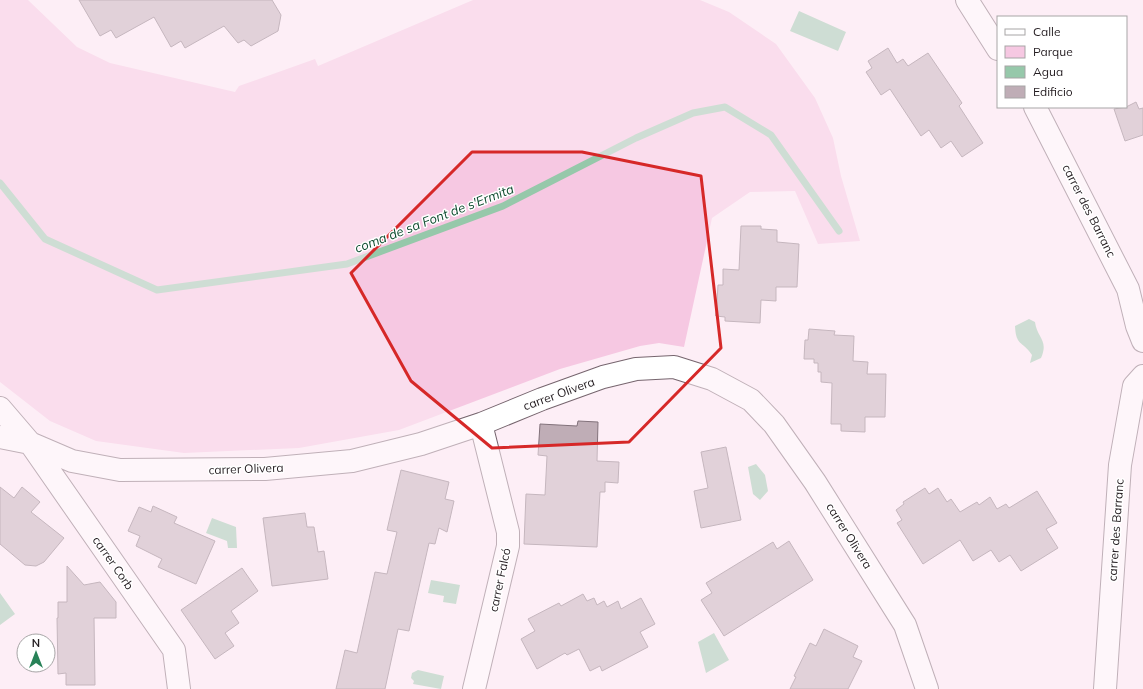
<svg xmlns="http://www.w3.org/2000/svg" width="1143" height="689" font-family="Mulish,sans-serif">
  <style>
    .green { fill: #f6c8e2 }
    .water { fill: #96c8aa }
    .lines { fill: none; stroke-linecap: round; stroke-linejoin: round }
    .stream { stroke: #96c8aa; stroke-width: 7 }
    .building { fill: #bfadb6; stroke: #82727b }
    .minor-casing { stroke: #76656e; stroke-width: 24 }
    .minor { stroke: #fff; stroke-width: 22 }
    .marked { fill: none; stroke: #d62828; stroke-width: 3; stroke-linejoin: round }
    .labels { text-anchor: middle; stroke-width: 3; stroke-linejoin: round; paint-order: stroke }
    .street-label { font-size: 12px; fill: #241d21; stroke: #fff }
    .water-label { font-size: 13px; font-style: italic; fill: #0f4c30; stroke: #fff }
  </style>
  <rect width="100%" height="100%" fill="#fdeef6"/>
  <!-- green -->
  <path class="green" d="M0,0H28L77,47L110,63L235,92L239,86L315,59L318,66L473,0H700L729,12L776,44L815,98L833,138L841,176L860,241L818,244L795,191L750,192L712,218L684,347L659,343L640,346L560,369L399,430L299,448L184,453L96,441L50,421L0,382Z"/>
  <!-- water -->
  <path class="water" d="M799,11L846,32L838,51L790,31Z
    M1029,319L1035,322C1037,338 1049,340 1041,358L1030,363L1032,355C1023,341 1016,347 1015,326Z
    M756,464L765,475L768,491L760,500L753,494L748,467Z
    M212,518L236,527L237,548H228L227,541L206,533Z
    M431,580L460,585L456,604L443,602L444,596L428,593Z
    M0,593L15,614L0,625Z
    M714,633L729,660L706,673L698,642Z
    M418,670L444,676L441,689L413,684L414,681L411,678L412,673Z"/>
  <g class="lines">
    <!-- stream -->
    <path class="stream" d="M0,183L45,239L157,290L347,264L503,206L636,138L693,113L725,107L771,135L839,231"/>
  </g>
  <!-- building -->
  <path class="building" d="M79,0H272L281,15L278,31L251,46L244,40L238,43L224,26L185,48L181,41L171,47L154,17L116,38L111,30L100,36Z
    M888,48L897,63L903,59L908,66L928,53L962,103L959,106L983,143L962,157L951,141L941,148L929,130L921,136L890,89L881,95L866,72L872,68L868,61Z
    M1136,102L1139,109L1143,108V135L1125,141L1114,109L1126,107Z
    M741,226H761V229L777,230V242L799,244L797,287H776V301L761,300L760,323L725,321V317L716,316L718,285H723V269L739,270Z
    M809,329L835,331L834,335L854,336L853,361L868,362L867,374H886L885,417H865V432L841,431V424H831L832,383L821,382V372H818V363H814V359H804L805,340H808Z
    M578,421L598,422L597,461L619,462L618,483L605,482V492H600L597,547L524,544L526,494L545,495L547,456L538,455L540,424L577,426Z
    M726,447L741,520L701,528L694,491L708,488L701,452Z
    M401,470L449,482L445,499L454,501L447,532L439,528L435,544L429,543L409,631L398,629L385,689H336L345,650L357,653L375,572L387,574L397,532L387,530Z
    M0,487L14,498L22,487L40,502L31,512L64,538L44,562L36,566L25,565L0,544Z
    M925,488L929,494L938,488L947,502L951,499L960,512L977,502L979,505L990,497L997,509L1006,504L1009,508L1037,491L1057,523L1046,529L1058,548L1021,571L1010,555L999,562L991,550L973,561L960,540L923,564L897,523L902,520L896,510L904,504L903,502Z
    M153,506L177,517L174,523L215,541L196,584L158,567L162,559L136,546L140,536L128,531L139,507L151,512Z
    M305,513L307,527H314L318,552L324,551L328,579L272,586L263,518Z
    M789,541L813,580L724,636L701,600L712,593L706,583L773,542L777,549Z
    M67,566L84,585L100,582L116,602V618H94L95,685H66V673L58,674L57,618H58V602H67Z
    M242,568L258,591L231,611L239,623L225,633L234,646L215,659L181,610Z
    M583,594L587,601L594,598L597,605L604,601L607,607L618,601L621,609L641,598L655,624L640,632L648,647L602,671L600,666L590,671L579,649L567,655L565,653L537,669L521,639L535,631L528,619L559,603L561,606Z
    M824,629L858,646L853,657L862,661L848,689H790L796,677L794,676L810,643L816,646Z"/>
  <g class="lines">
    <defs>
      <path id="minor" d="M967,0L998,49
        M1035,107L1128,289L1137,326L1143,341
        M0,408L30,443L174,650L179,689
        M0,437L30,443L72,461L120,470L265,469L352,461L421,444L481,424L542,399L603,377L636,369L674,367L712,379L751,400L774,424L815,482L905,625L927,689
        M474,689L508,546V532L481,424
        M1105,689L1120,465L1134,386L1143,376"/>
    </defs>
    <!-- minor casing -->
    <use href="#minor" class="minor-casing"/>
    <!-- minor -->
    <use href="#minor" class="minor"/>
  </g>
  <!-- marked area -->
  <path d="M0 0H1143V689H0ZM472,152H582L701,176L721,348L629,442L492,448L411,381L351,273Z" fill="#fdeef6" fill-opacity=".55" fill-rule="evenodd"/>
  <path class="marked" d="M472,152H582L701,176L721,348L629,442L492,448L411,381L351,273Z"/>
  <g class="labels">
    <!-- street labels -->
    <g class="street-label">
      <text transform="translate(1089 211) rotate(63)" y="4">carrer des Barranc</text>
      <text transform="translate(559 394) rotate(-20)" y="4">carrer Olivera</text>
      <text transform="translate(246 469) rotate(-2)" y="4">carrer Olivera</text>
      <text transform="translate(1116 530) rotate(-86)" y="4">carrer des Barranc</text>
      <text transform="translate(849 536) rotate(58)" y="4">carrer Olivera</text>
      <text transform="translate(113 563) rotate(55)" y="4">carrer Corb</text>
      <text transform="translate(500 580) rotate(-78)" y="4">carrer Falcó</text>
    </g>
    <!-- water labels -->
    <g class="water-label">
      <text transform="translate(434 218) rotate(-21)" y="5">coma de sa Font de s'Ermita</text>
    </g>
  </g>
  <!-- legend -->
  <rect x="997" y="16" width="130" height="92" fill="#ffffff" stroke="#a7a5a6"/>
  <rect x="1005" y="29" width="20" height="6" fill="#ffffff" stroke="#a7a5a6"/>
  <text x="1033" y="36" font-size="12" fill="#241d21">Calle</text>
  <rect x="1005" y="46" width="20" height="12" fill="#f6c8e2" stroke="#a7a5a6"/>
  <text x="1033" y="56" font-size="12" fill="#241d21">Parque</text>
  <rect x="1005" y="66" width="20" height="12" fill="#96c8aa" stroke="#a7a5a6"/>
  <text x="1033" y="76" font-size="12" fill="#241d21">Agua</text>
  <rect x="1005" y="86" width="20" height="12" fill="#bfadb6" stroke="#a7a5a6"/>
  <text x="1033" y="96" font-size="12" fill="#241d21">Edificio</text>
  <!-- north arrow -->
  <g transform="translate(36 653)"><circle r="19" fill="#ffffff" stroke="#a7a5a6"/>
  <path d="M0-3L7 15L0 10L-7 15Z" fill="#288258"/>
  <text y="-6" font-size="11" font-weight="bold" text-anchor="middle" fill="#241d21">N</text>
  </g>
</svg>
